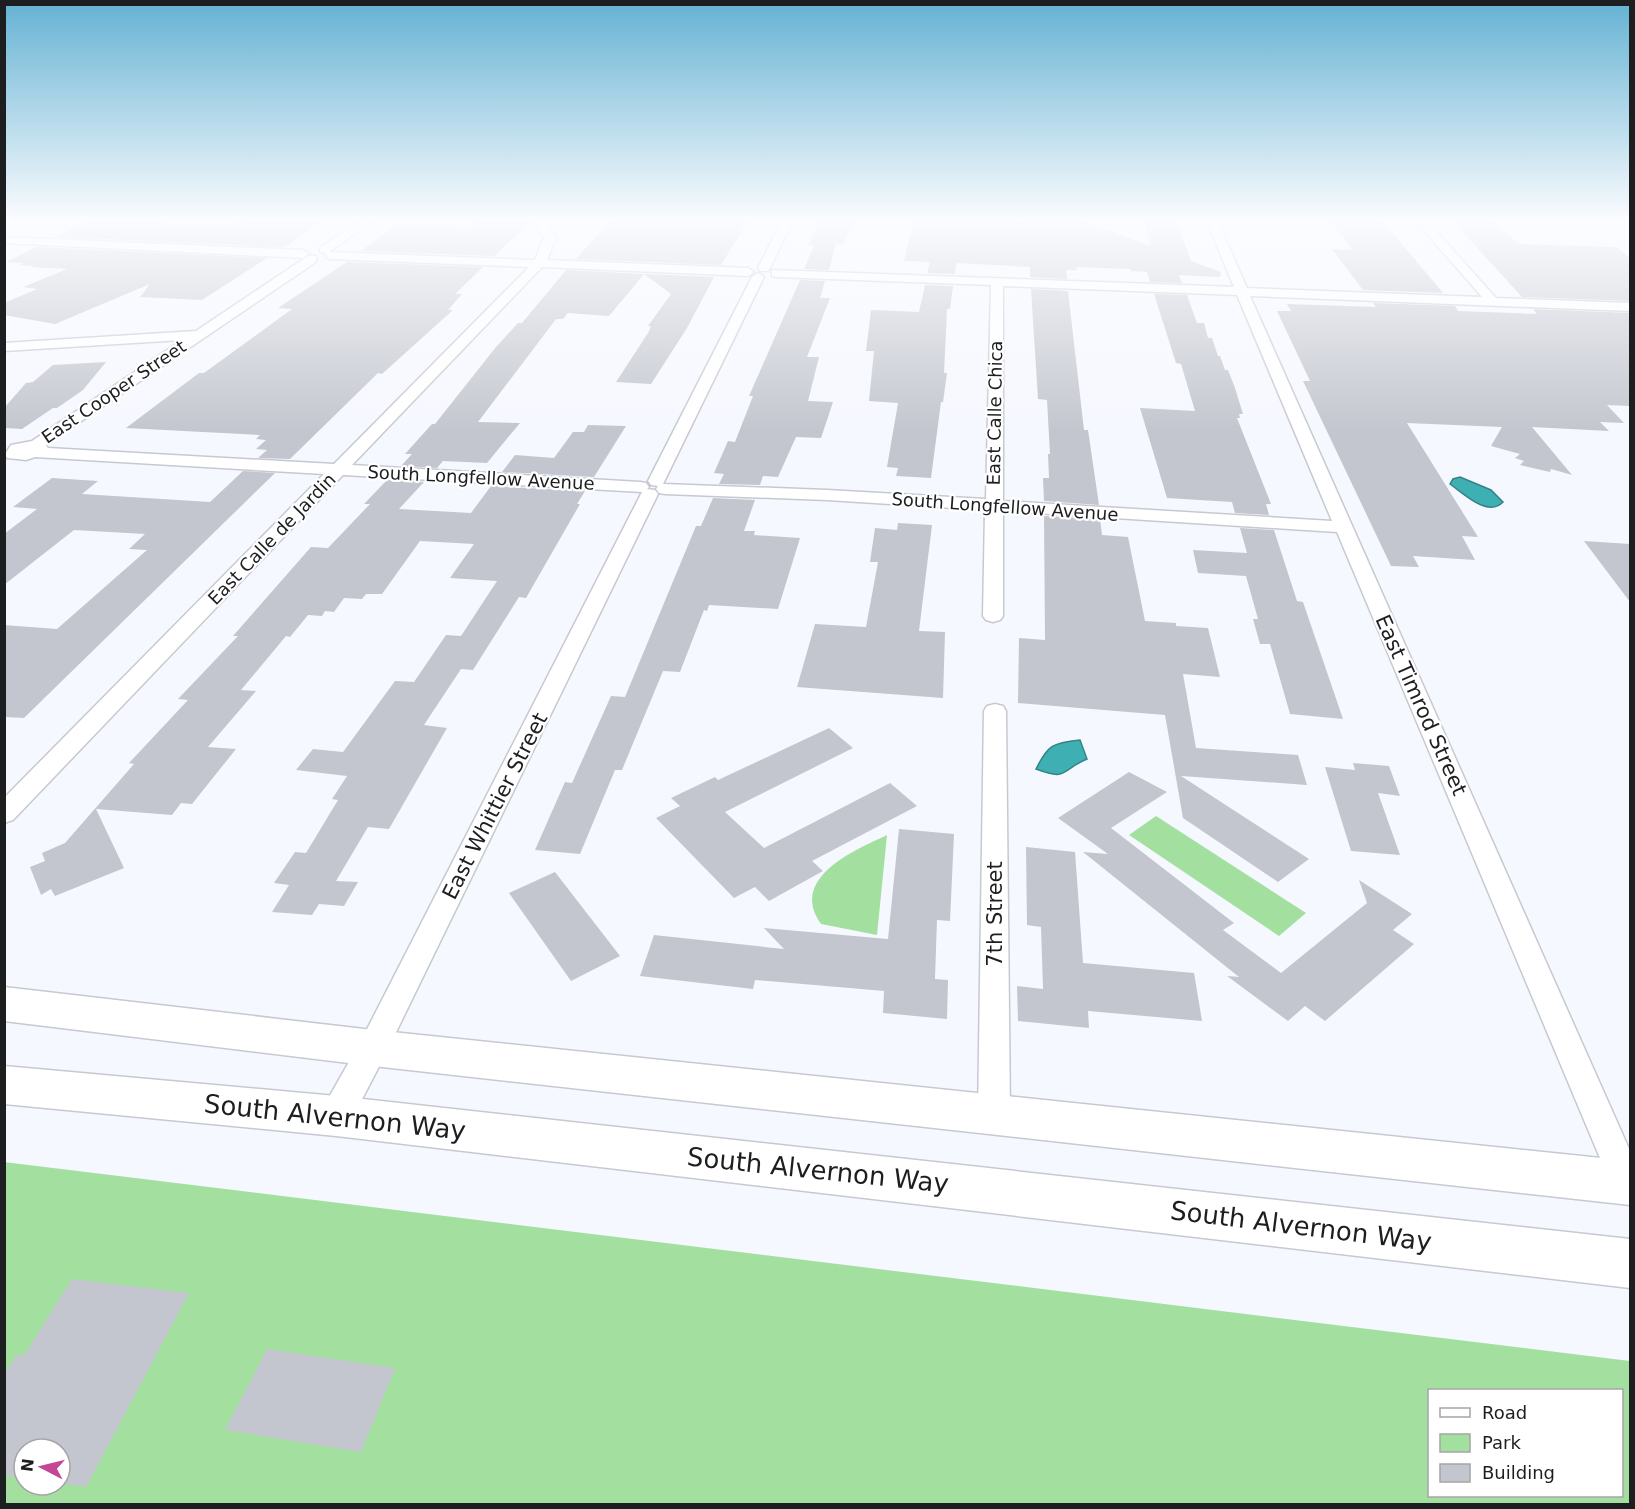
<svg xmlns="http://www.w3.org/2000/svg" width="1635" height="1509" font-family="'DejaVu Sans',sans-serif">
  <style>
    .green { fill: #a3e0a0; fill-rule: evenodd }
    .water { fill: #3eb0b3; stroke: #348487; stroke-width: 1.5 }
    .building { fill: #c3c6ce }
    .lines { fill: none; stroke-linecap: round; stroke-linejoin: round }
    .street-casing { stroke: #c7c9d1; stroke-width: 3 }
    .primary-casing { stroke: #c7c9d1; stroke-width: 3 }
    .street { fill: #fff; fill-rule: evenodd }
    .primary { fill: #fff; fill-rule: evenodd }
    .labels { text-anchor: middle; stroke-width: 4.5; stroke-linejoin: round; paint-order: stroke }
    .far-street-label { font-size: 18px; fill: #1d1e20; stroke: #fff }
    .street-label { font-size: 21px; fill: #1d1e20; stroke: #fff }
    .near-street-label { font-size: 26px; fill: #1d1e20; stroke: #fff }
  </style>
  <rect width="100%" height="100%" fill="#f6f8ff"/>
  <!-- green -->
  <path class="green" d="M1156,816L1306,913L1279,936L1129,835Z
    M887,835L877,935L821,924C788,878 855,850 887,835Z
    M4,1162L1630,1361V1504H5ZM1430,1390H1622V1496H1430ZM24,1449H60V1485H24Z"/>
  <!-- water -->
  <path class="water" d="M1460,477L1491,490L1503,502C1488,518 1463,493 1450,484L1453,479Z
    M1080,740L1087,759C1059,771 1068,781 1036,769C1048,745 1052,743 1080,740Z"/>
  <!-- building -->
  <path class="building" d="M89,220L230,226L240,220L320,223L285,247L56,237Z
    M476,220L530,222L494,256L361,251L398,224L469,228Z
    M611,220H749L721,265L576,259Z
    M819,220H854L843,245L836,244L829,270L804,269L814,245H809Z
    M914,220H1080L1151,246L1144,220H1176L1191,261L1221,272L1220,277L1179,275L1182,283L1150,282L1147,272L1131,271L1130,269L1076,267L1077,270H1066L1067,279L1030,277V267L956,263L955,274L927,273L930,262L904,261Z
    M1329,220H1382L1443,293L1363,290L1332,249L1353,250Z
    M1452,220H1492L1519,244L1616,247L1630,258V301L1522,297Z
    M36,247L267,258L202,300L140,297L150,284L55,324L4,315V303L37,289L23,287L67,269L31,267L34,266L19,265L24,263L6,262Z
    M347,262L483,267L455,294H462L448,310H453L382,374L378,373L290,459L258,458L267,450L256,449L266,440L256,439L260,435L126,428L199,373H204L292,309L278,308Z
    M566,270L644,274L609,316L568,313L563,319H556L478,422L520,423L487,463L443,461L437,468L401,466L412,454H405L432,424H435L496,347L518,323H522Z
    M644,274L714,277L687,328L651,384L616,382L648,333L651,326H648L671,294Z
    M800,280L825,281L820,298H830L807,357H819L808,401L833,402L821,438L796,437L778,477L763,476L760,485L719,484L724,474L714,473L728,441L735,442L753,396H749Z
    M925,285L953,286L950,309H947L944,373H947L943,402H941L931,478L896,476L898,468L887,467L898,403L869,401L874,351H866L871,310L919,312Z
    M1031,289L1068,291L1084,430H1088L1099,505L1044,501L1043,478H1049L1048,454H1050L1047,400L1038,399Z
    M1154,294L1187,295L1197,323H1204L1208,338H1212L1218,356H1220L1225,370H1228L1235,388L1243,414H1239L1240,418H1237L1271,504H1266L1269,515L1235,513L1232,502L1167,498L1140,408L1195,411L1181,364L1176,363Z
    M1373,303L1455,306L1458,311L1537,314L1533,309L1630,313V406L1607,405L1624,423L1600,422L1609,431L1532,427L1572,475L1551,469L1550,472L1520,465L1524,461L1515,458L1520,454L1491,446L1502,427L1407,423L1478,537L1462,536L1475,560L1413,556L1419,567L1391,566L1303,381H1310L1277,311H1291L1287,304L1376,307Z
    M106,362L83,390L57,408H53L22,429L4,428V408L26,383L33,382L53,365Z
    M588,425L626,426L594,477L502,472L515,455L554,458L573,432H584Z
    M243,471L275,473L24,718L4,717V625L57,629L147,550L129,549L145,534L74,530L4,585V534L37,509L13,507L52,478L98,481L82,494L210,502Z
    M387,480L424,482L399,509L471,513L491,486L585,491L577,504H580L526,598L519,597L473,670L461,669L424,725L447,728L389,829L368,827L336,881L358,882L344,906L319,904L312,915L272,912L289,885L274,883L295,852L306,853L338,800L332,799L347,776L296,770L313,749L343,752L395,681L414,682L446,635L461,636L497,581L450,578L474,544L420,541L382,594H366L362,599L344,598L334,612L325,611L322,616L308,615L290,637L286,636L241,690L256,691L208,747L236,749L192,804L181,803L172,815L96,809L124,868L55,896L51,889L41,895L30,867L45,861L42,853L65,843L134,764L129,763L188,700L178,699L238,636H233L311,547L328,548L370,504H364Z
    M713,498L755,500L744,531H755L754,535L800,538L778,609L709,605L707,611L704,610L680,672L663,671L622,770H615L580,854L535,850L565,782L572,783L611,696L625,697L696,526H701Z
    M1044,516L1100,519L1102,535L1128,537L1145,621L1176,623V626L1208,628L1220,677L1183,674L1196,748L1298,755L1307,785L1181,776L1309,859L1278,882L1183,818L1165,715L1018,703L1019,638L1045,640Z
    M898,523L932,525L919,631L945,632L943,698L797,687L815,624L866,627L878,562H870L875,528L897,530Z
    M1240,528L1274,530L1297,601L1303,602L1343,719L1290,714L1270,644H1260L1253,619H1258L1246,576L1198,573L1193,550L1247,553Z
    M1584,541L1630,544V602Z
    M829,728L853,748L725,812L764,848L890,783L917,806L812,861L823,871L769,901L755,887L734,898L656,818L680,806L671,798L715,777L718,780Z
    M1353,763L1389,766L1400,796L1378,793L1400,855L1351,851L1325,767L1355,770Z
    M1129,772L1167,792L1111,828L1234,923L1223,930L1281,973L1367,903L1359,880L1412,914L1393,930L1414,944L1325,1021L1305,1006L1288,1021L1227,976L1239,977L1083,852L1108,854L1058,818Z
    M899,829L954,834L950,921L937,920L935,979L948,980L947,1019L883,1013L884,991L755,980L753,989L640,976L654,935L784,949L764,928L888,939Z
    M1026,847L1075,852L1083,963L1194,973L1202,1021L1088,1011L1089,1028L1018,1021L1017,986L1043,989L1041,927L1027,925Z
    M555,872L620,956L571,981L509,893Z
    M72,1279L189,1293L86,1487L60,1483V1449H24V1478L4,1475V1374L16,1356L25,1354Z
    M267,1349L395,1368L361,1452L225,1430Z"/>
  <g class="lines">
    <defs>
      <path id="street" d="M361,220H374L329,252L535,260L544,237L531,220H543L556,237L547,260L748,268L754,272L748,276L542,267L352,465L640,482L646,483L649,487L647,489L655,490L658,494L384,1057L348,1126L336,1130L324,1126L320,1116L324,1106L362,1039L642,492L343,475L13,820L4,823V798L324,474L35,457L26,460L7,458L5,454L11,445L32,441L182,340L4,351V343L196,331L308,256H316V262L46,445L48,448L334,464L529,267L330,259L326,257L325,253L320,252V248Z
        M782,220H793L770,268L768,271H760L758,268Z
        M1206,220H1217L1247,288L1482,297L1415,220H1426L1496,298L1630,303V311L1250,296L1630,1151V1205L1618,1200L1613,1189L1337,532L1003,511V616L1000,620L993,622L986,620L983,616L985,510L827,500L665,494L659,493L656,489L658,486L651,485L648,481L752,277L758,273L764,277L663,484L827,490L986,499L991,285L776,277L772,276V270L1234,287ZM1003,286L1237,295L1332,521L1003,501Z
        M1620,220H1630V227Z
        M4,237L303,250L309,254L303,258L4,243Z
        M995,704L1003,706L1006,711L1010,1116L1006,1126L994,1130L982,1126L978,1116L984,711L987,706Z"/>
      <path id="primary" d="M4,987L373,1030L1630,1161V1205L373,1066L4,1021Z
        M4,1066L336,1096L1630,1239V1288L336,1136L4,1104Z"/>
    </defs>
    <!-- street casing -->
    <use href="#street" class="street-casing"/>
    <!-- primary casing -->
    <use href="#primary" class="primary-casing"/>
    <!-- street -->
    <use href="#street" class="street"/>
    <!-- primary -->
    <use href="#primary" class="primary"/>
  </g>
  <!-- sky -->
  <linearGradient id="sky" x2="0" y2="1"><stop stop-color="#64b2d3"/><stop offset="0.51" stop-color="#fbfcff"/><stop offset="1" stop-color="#fbfcff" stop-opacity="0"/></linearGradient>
  <rect width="1635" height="432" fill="url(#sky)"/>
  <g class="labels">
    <!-- far-street labels -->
    <g class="far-street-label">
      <text transform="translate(114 392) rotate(-34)" y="6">East Cooper Street</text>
      <text transform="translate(995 413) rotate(-89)" y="6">East Calle Chica</text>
      <text transform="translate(481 478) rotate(3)" y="6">South Longfellow Avenue</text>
      <text transform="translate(1005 507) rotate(4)" y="6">South Longfellow Avenue</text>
      <text transform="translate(272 539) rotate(-46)" y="6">East Calle de Jardin</text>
    </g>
    <!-- street labels -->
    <g class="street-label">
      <text transform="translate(1421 705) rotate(66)" y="7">East Timrod Street</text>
      <text transform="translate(495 806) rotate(-63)" y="7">East Whittier Street</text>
      <text transform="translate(995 914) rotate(-90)" y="7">7th Street</text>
    </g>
    <!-- near-street labels -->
    <g class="near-street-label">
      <text transform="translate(335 1117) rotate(6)" y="9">South Alvernon Way</text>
      <text transform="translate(818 1170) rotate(6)" y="9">South Alvernon Way</text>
      <text transform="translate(1301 1226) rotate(7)" y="9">South Alvernon Way</text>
    </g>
  </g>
  <!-- border -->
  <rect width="1635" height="1509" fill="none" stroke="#1d1e20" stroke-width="12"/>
  <!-- legend -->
  <rect x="1428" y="1389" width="195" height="108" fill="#ffffff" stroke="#a5a5a6" stroke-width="1.5"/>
  <rect x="1440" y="1408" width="30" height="9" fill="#ffffff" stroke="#a5a5a6" stroke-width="1.5"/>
  <text x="1482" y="1419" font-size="18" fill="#1d1e20">Road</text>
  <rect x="1440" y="1434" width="30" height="18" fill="#a3e0a0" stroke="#a5a5a6" stroke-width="1.5"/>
  <text x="1482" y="1449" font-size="18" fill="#1d1e20">Park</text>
  <rect x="1440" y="1464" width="30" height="18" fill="#c3c6ce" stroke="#a5a5a6" stroke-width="1.5"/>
  <text x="1482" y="1479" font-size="18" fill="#1d1e20">Building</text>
  <!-- north arrow -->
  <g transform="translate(42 1467) rotate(277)"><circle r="28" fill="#ffffff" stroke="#a5a5a6" stroke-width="1.5"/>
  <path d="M0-4.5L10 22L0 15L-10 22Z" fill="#c44694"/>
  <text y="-9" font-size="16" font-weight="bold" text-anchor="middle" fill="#1d1e20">N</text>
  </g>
</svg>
